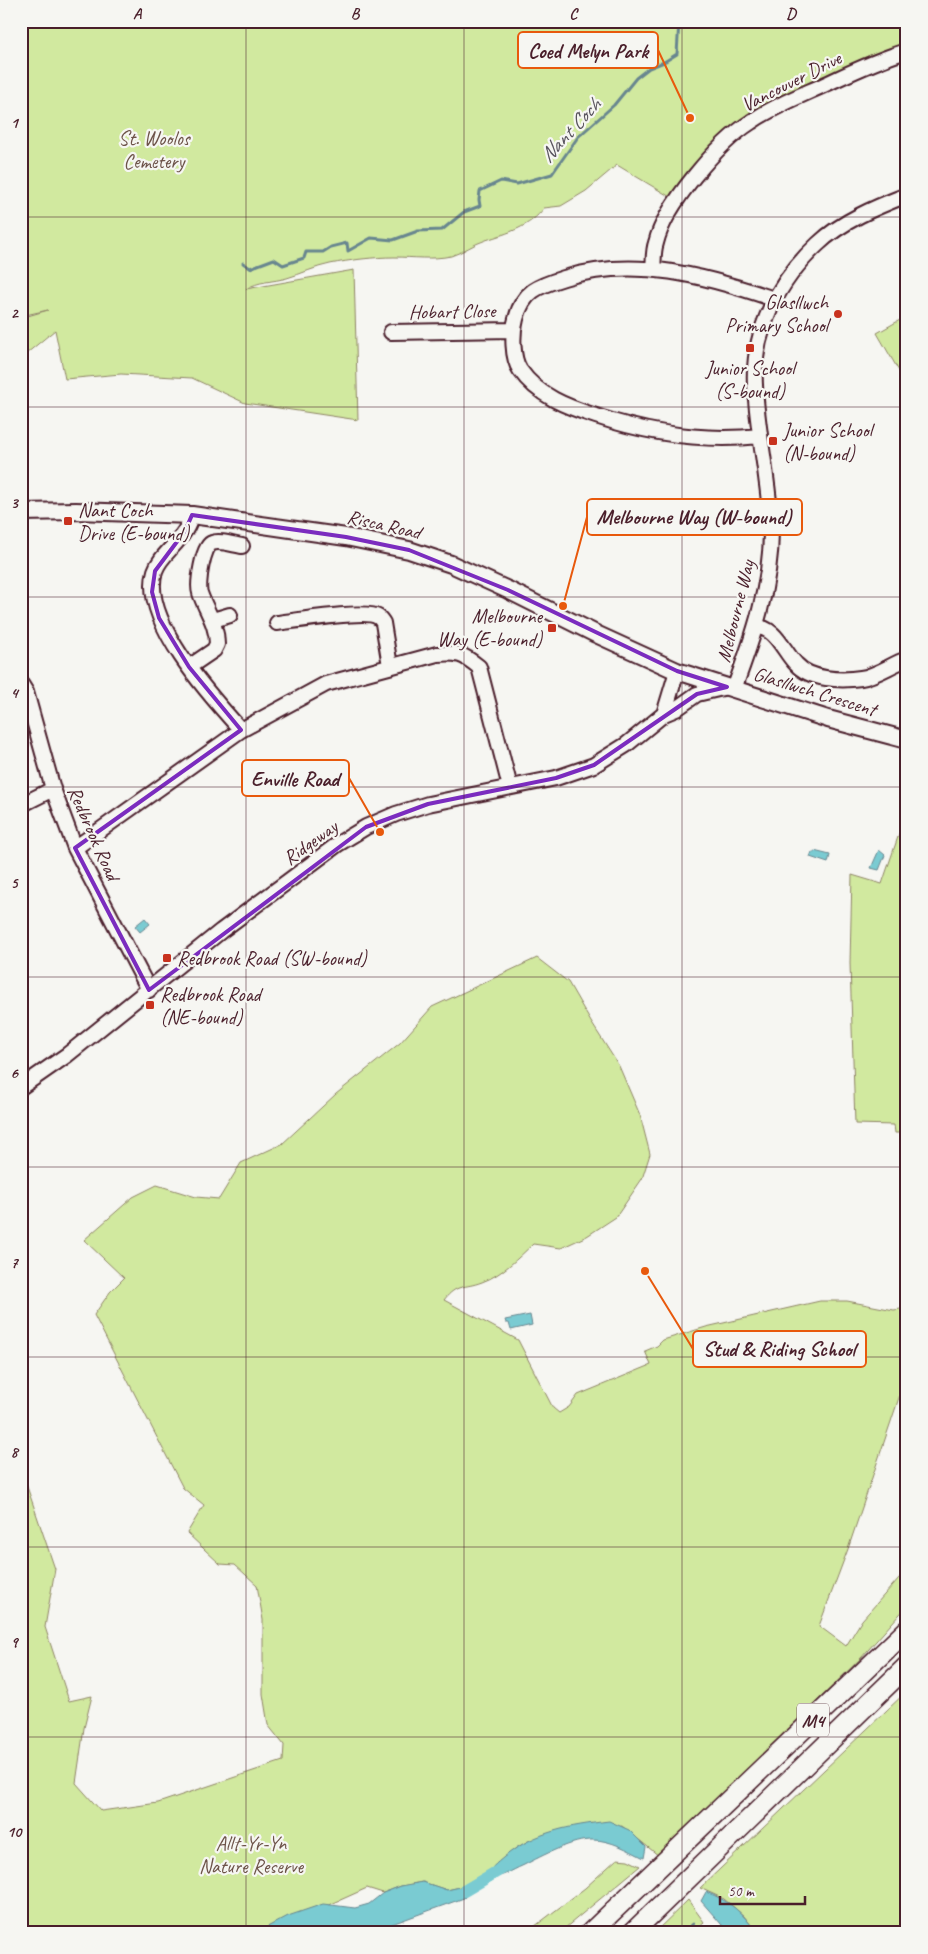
<svg xmlns="http://www.w3.org/2000/svg" width="928" height="1954" font-family="Caveat,sans-serif">
  <style>
    .green { fill: #d1e99f; stroke: #8e8465 }
    .water { fill: #7acbd2; stroke: #67868f }
    .lines { fill: none; stroke-linecap: round; stroke-linejoin: round }
    .stream { stroke: #67868f; stroke-width: 3 }
    .canal { stroke: #7acbd2; stroke-width: 12 }
    .minor-casing { stroke: #4a1f2b; stroke-width: 18 }
    .major-casing { stroke: #4a1f2b; stroke-width: 20 }
    .highway-casing { stroke: #4a1f2b; stroke-width: 22 }
    .minor { stroke: #f6f6f2; stroke-width: 14 }
    .major { stroke: #f6f6f2; stroke-width: 16 }
    .highway { stroke: #f6f6f2; stroke-width: 19 }
    .marked { fill: none; stroke: #7b2cbf; stroke-width: 4; stroke-linejoin: round }
    .grid { fill: none; stroke: #4a1f2b; stroke-width: 1; stroke-opacity: 0.55 }
    .poi-dot { fill: #c8321e; stroke: #f6f6f2; stroke-width: 2 }
    .labels { text-anchor: middle; stroke-width: 4.5; stroke-linejoin: round; paint-order: stroke }
    .shield { fill: #f6f6f2; stroke: #7e6067; stroke-width: 1 }
    .shield-label { font-size: 19px; font-weight: bold; fill: #4a1f2b }
    .street-label { font-size: 20px; fill: #4a1f2b; stroke: #f6f6f2 }
    .park-label { font-size: 20px; fill: #6c5248; stroke: #f6f6f2 }
    .poi-label { font-size: 20px; fill: #4a1f2b; stroke: #f6f6f2; text-anchor: start }
    .water-label { font-size: 21px; font-style: italic; fill: #58535d; stroke: #f6f6f2 }
    .leader { fill: none; stroke: #e8590c; stroke-width: 2 }
    .callout-dot { fill: #e8590c; stroke: #f6f6f2; stroke-width: 2 }
    .callout { fill: #f6f6f2; stroke: #e8590c; stroke-width: 2 }
    .callout-label { font-size: 21px; text-anchor: middle; font-weight: bold; fill: #4a1f2b }
    .neatline { fill: none; stroke: #4a1f2b; stroke-width: 2 }
    .grid-label { font-size: 16px; text-anchor: middle; font-weight: bold; fill: #4a1f2b }
  </style>
  <rect width="100%" height="100%" fill="#f6f6f2"/>
  <filter id="ink" filterUnits="userSpaceOnUse"><feTurbulence type="fractalNoise" baseFrequency=".02" numOctaves="2"/><feDisplacementMap in="SourceGraphic" scale="10" xChannelSelector="R" yChannelSelector="G"/><feConvolveMatrix kernelMatrix="1 2 1 2 8 2 1 2 1" color-interpolation-filters="sRGB"/></filter>
  <g filter="url(#ink)">
    <!-- green -->
    <path class="green" d="M21,21H907V51L751,122L677,201L617,165L586,191L561,206L544,208C530,227 508,233 486,240C473,244 464,252 451,256C432,260 413,257 394,257C374,257 350,260 330,264C315,267 301,274 287,278C273,282 258,281 246,289L354,270L358,420L245,403L192,378L121,374L65,379L55,330L21,358V318L48,310L21,316Z
      M907,316V385L877,333Z
      M901,828L907,829V1133H895L894,1125L855,1124L850,963L852,875L882,884Z
      M537,958L568,982L591,1022L619,1066L640,1115L650,1154L642,1179L616,1217L587,1236L561,1248L533,1244C518,1258 502,1275 482,1282C464,1289 457,1283 444,1300L518,1340L553,1408L559,1413L569,1407L578,1395L651,1365L645,1351L657,1346L663,1340L706,1327L820,1301H847L894,1310L907,1308V1374L848,1549L819,1626L846,1646L862,1620L907,1569V1606L861,1658L659,1856L622,1826L528,1841L516,1848L482,1878L461,1887L447,1890L422,1882L401,1886L383,1893L367,1888L267,1933H21V1469L55,1569L45,1627L69,1701L92,1696L84,1728L76,1783L101,1811L158,1803L283,1761L284,1745L268,1725L263,1694V1620L257,1585L235,1565L220,1564L187,1533L204,1505L183,1488L94,1315L110,1292L124,1278L84,1240L133,1197L157,1185L196,1197L219,1199L241,1163L282,1144L336,1094L400,1043L432,1007Z
      M907,1691V1933H757L744,1916L724,1899L700,1888Z
      M617,1859L628,1860L640,1866L559,1933H526L585,1888Z
      M688,1900L704,1922L691,1933H654Z"/>
    <!-- water -->
    <path class="water" d="M879,850L885,855L879,870L871,868Z
      M814,851L830,855L828,863L810,857L812,852L814,853Z
      M145,918L150,924L140,932L135,926Z
      M530,1315L532,1325L511,1330L509,1323H506L505,1320Z
      M609,1821L629,1830L646,1847L644,1858C628,1850 611,1840 593,1840C573,1839 542,1856 524,1865C508,1872 506,1876 488,1878C490,1867 496,1864 504,1857C536,1831 569,1826 609,1821Z
      M423,1882L447,1890L477,1883L464,1898L367,1933H256L288,1916L323,1904L355,1908L369,1904L383,1893L401,1886Z
      M706,1892C730,1901 742,1912 757,1933H729L701,1901Z"/>
    <g class="lines">
      <!-- stream -->
      <path class="stream" d="M243,263L250,268L274,259L283,265L304,258L306,252H323L331,247L347,243L348,251L371,238L393,240L418,231L442,230L464,212L480,206L479,200L480,191L501,181L517,184L552,174L578,137L614,105L636,78L649,68L664,62L677,54L679,21
        M683,1933L693,1924"/>
      <!-- canal -->
      <path class="canal" d="M464,1891L503,1868"/>
      <defs>
        <path id="minor" d="M653,269C654,261 653,251 656,243C665,205 718,143 751,122C774,106 800,96 826,84C852,72 879,59 907,51
          M391,332L513,330
          M760,436C703,442 650,434 596,416C567,407 538,396 520,370C512,358 512,333 516,319C523,291 538,286 564,278C635,256 706,276 774,299
          M192,515C190,520 188,527 184,532C176,546 160,556 155,571C140,619 211,697 241,730
          M213,620L230,615
          M277,623C294,621 367,609 378,617C379,617 382,621 383,623L390,666
          M756,627C776,627 783,651 796,664C810,680 841,681 861,678C876,676 892,664 907,659
          M189,667L214,650L217,644C217,624 206,611 200,593C197,585 203,545 212,543C220,540 234,545 242,546
          M21,684L26,692L53,789L75,848L149,990
          M734,689C753,638 771,586 771,531C770,482 757,434 755,385C752,331 779,280 818,244C842,221 876,207 907,195
          M664,714L677,671
          M21,805L53,789
          M75,848L241,730L326,684L437,654C458,652 463,654 479,667L510,787
          M21,1087L67,1055L221,931L338,844L366,827L396,814L428,804L556,778L594,765L626,745L664,714L676,709L697,694L727,687"/>
        <path id="major" d="M21,512L76,511L192,515L346,537L409,550L451,564L508,590L596,634L677,671L828,719L907,740"/>
        <path id="highway" d="M590,1933L907,1630
          M632,1933L907,1666"/>
      </defs>
      <!-- minor casing -->
      <use href="#minor" class="minor-casing"/>
      <!-- major casing -->
      <use href="#major" class="major-casing"/>
      <!-- highway casing -->
      <use href="#highway" class="highway-casing"/>
      <!-- minor -->
      <use href="#minor" class="minor"/>
      <!-- major -->
      <use href="#major" class="major"/>
      <!-- highway -->
      <use href="#highway" class="highway"/>
    </g>
  </g>
  <!-- marked area -->
  <path class="marked" d="M192,515L346,537L409,550L508,590L677,671L727,687L697,694L594,765L556,778L428,804L366,827L149,990L75,848L241,730L189,667L159,618L152,592L155,571L185,531Z"/>
  <!-- grid -->
  <path class="grid" d="M246,21V1933M464,21V1933M682,21V1933M21,217H907M21,407H907M21,597H907M21,787H907M21,977H907M21,1167H907M21,1357H907M21,1547H907M21,1737H907"/>
  <!-- markers -->
  <g class="poi-dot">
    <circle cx="838" cy="314" r="5"/>
    <rect x="745" y="343" width="10" height="10" rx="2.5"/>
    <rect x="768" y="436" width="10" height="10" rx="2.5"/>
    <rect x="63" y="516" width="10" height="10" rx="2.5"/>
    <rect x="547" y="623" width="10" height="10" rx="2.5"/>
    <rect x="162" y="953" width="10" height="10" rx="2.5"/>
    <rect x="145" y="1000" width="10" height="10" rx="2.5"/>
  </g>
  <g class="labels">
    <!-- shield labels -->
    <rect class="shield" x="797" y="1703.5" width="32" height="33" rx="4"/>
    <g class="shield-label">
      <text x="813" y="1727">M4</text>
    </g>
    <!-- street labels -->
    <g class="street-label">
      <text transform="translate(791 81) rotate(-27)" y="7">Vancouver Drive</text>
      <text transform="translate(452 311) rotate(-1)" y="7">Hobart Close</text>
      <text transform="translate(384 524) rotate(13)" y="7">Risca Road</text>
      <text transform="translate(735 611) rotate(-76)" y="7">Melbourne Way</text>
      <text transform="translate(815 691) rotate(17)" y="7">Glasllwch Crescent</text>
      <text transform="translate(94 833) rotate(66)" y="7">Redbrook Road</text>
      <text transform="translate(310 842) rotate(-36)" y="7">Ridgeway</text>
    </g>
    <!-- park labels -->
    <g class="park-label">
      <text x="154" y="145">St. Woolos<tspan x="154" dy="23">Cemetery</tspan></text>
      <text x="251" y="1850">Allt-Yr-Yn<tspan x="251" dy="23">Nature Reserve</tspan></text>
    </g>
    <!-- poi labels -->
    <g class="poi-label">
      <text x="828" y="309" text-anchor="end">Glasllwch<tspan x="828" dy="23">Primary School</tspan></text>
      <text x="750" y="375" text-anchor="middle">Junior School<tspan x="750" dy="23">(S-bound)</tspan></text>
      <text x="783" y="437">Junior School<tspan x="783" dy="23">(N-bound)</tspan></text>
      <text x="78" y="517">Nant Coch<tspan x="78" dy="23">Drive (E-bound)</tspan></text>
      <text x="542" y="623" text-anchor="end">Melbourne<tspan x="542" dy="23">Way (E-bound)</tspan></text>
      <text x="177" y="965">Redbrook Road (SW-bound)</text>
      <text x="160" y="1001">Redbrook Road<tspan x="160" dy="23">(NE-bound)</tspan></text>
    </g>
    <!-- water labels -->
    <g class="water-label">
      <text transform="translate(570 130) rotate(-47)" y="7">Nant Coch</text>
    </g>
  </g>
  <!-- callouts -->
  <path class="leader" d="M690 118L658 50M563 606L587 517M380 832L349 778M645 1271L693 1349"/>
  <g class="callout-dot">
    <circle cx="690" cy="118" r="5"/>
    <circle cx="563" cy="606" r="5"/>
    <circle cx="380" cy="832" r="5"/>
    <circle cx="645" cy="1271" r="5"/>
  </g>
  <g class="callout">
    <rect x="518" y="32" width="140" height="36" rx="5"/>
    <rect x="587" y="499" width="215" height="36" rx="5"/>
    <rect x="242" y="760" width="107" height="36" rx="5"/>
    <rect x="693" y="1331" width="173" height="36" rx="5"/>
  </g>
  <g class="callout-label">
    <text x="588" y="58">Coed Melyn Park</text>
    <text x="694" y="524">Melbourne Way (W-bound)</text>
    <text x="295" y="786">Enville Road</text>
    <text x="779" y="1356">Stud &amp; Riding School</text>
  </g>
  <!-- margin -->
  <rect width="928" height="1954" fill="none" stroke="#f6f6f2" stroke-width="55"/>
  <!-- scale -->
  <path d="M720 1896v8h85v-8" fill="none" stroke="#4a1f2b" stroke-width="2.5"/>
  <text x="728" y="1896" font-size="15" fill="#4a1f2b" stroke="#f6f6f2" stroke-width="4" paint-order="stroke">50 m</text>
  <rect x="28" y="28" width="872" height="1898" class="neatline"/>
  <g class="grid-label">
    <text x="137" y="19">A</text>
    <text x="355" y="19">B</text>
    <text x="573" y="19">C</text>
    <text x="791" y="19">D</text>
    <text x="14" y="128">1</text>
    <text x="14" y="318">2</text>
    <text x="14" y="508">3</text>
    <text x="14" y="698">4</text>
    <text x="14" y="888">5</text>
    <text x="14" y="1078">6</text>
    <text x="14" y="1268">7</text>
    <text x="14" y="1457">8</text>
    <text x="14" y="1647">9</text>
    <text x="14" y="1837">10</text>
  </g>
</svg>
